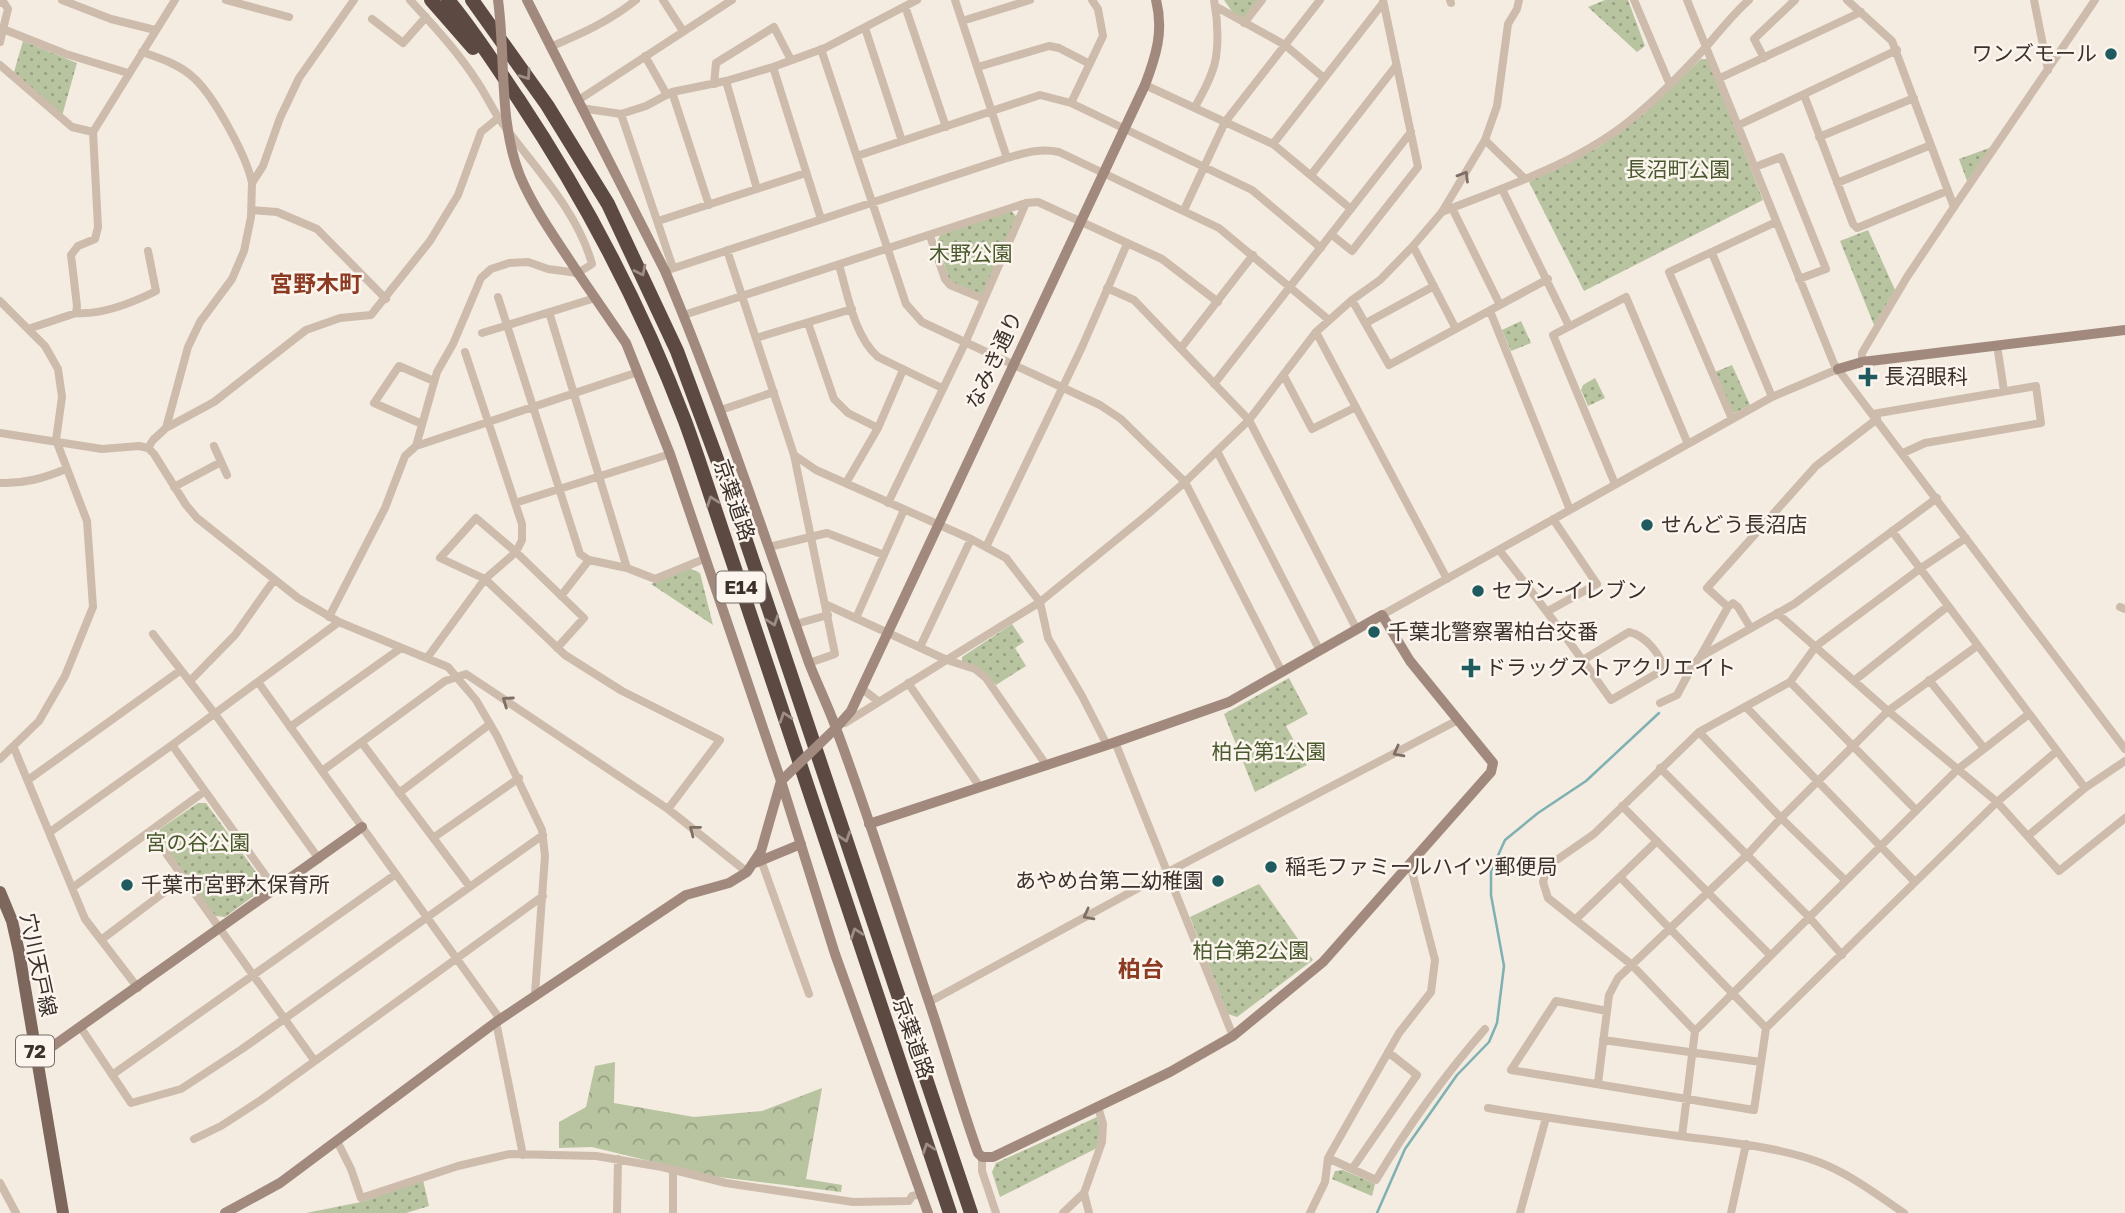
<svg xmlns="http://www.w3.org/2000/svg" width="2125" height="1213" font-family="'Golos Text','Noto Sans JP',sans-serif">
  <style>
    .forest { fill: url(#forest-crowns) }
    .park { fill: url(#park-dots) }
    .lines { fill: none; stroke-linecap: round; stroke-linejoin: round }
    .stream { stroke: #7fb0b2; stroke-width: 2.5 }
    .street { stroke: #cdbbac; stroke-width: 8 }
    .secondary { stroke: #a18a7d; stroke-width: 10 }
    .primary { stroke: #7d675c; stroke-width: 12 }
    .highway { stroke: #5c4a42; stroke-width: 14 }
    .secondary-bridge { stroke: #a18a7d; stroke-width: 10 }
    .oneway { stroke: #9c8e87 }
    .oneway2 { stroke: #7d6f65 }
    .poi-dot { fill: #1f5a5e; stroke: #fbf5ee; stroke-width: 2.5 }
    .labels { text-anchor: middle; stroke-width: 5; stroke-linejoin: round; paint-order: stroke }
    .shield { fill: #fbf5ee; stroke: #756b66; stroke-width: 2 }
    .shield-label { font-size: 19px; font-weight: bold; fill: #3b302b }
    .poi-label { font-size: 21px; fill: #3b302b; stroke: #fbf5ee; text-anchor: start }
    .park-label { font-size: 21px; fill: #4a5a2e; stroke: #fbf5ee }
    .street-label { font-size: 21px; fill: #3b302b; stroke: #fbf5ee }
    .neighbourhood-label { font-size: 23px; font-weight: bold; fill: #8c3b22; stroke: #fbf5ee }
  </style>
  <defs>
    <pattern id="forest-crowns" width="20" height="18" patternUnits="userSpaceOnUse" patternTransform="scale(1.75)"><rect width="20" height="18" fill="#b8c4a0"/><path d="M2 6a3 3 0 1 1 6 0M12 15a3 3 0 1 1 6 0" fill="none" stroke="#97a083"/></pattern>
    <pattern id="park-dots" width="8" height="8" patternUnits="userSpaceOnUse" patternTransform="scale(1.75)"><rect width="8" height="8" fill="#b8c4a0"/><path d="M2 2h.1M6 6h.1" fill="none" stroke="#97a083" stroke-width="1.8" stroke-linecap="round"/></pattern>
  </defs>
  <rect width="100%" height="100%" fill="#f4ebe1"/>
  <!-- forest -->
  <path class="forest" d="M615,1062L614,1103L694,1117L762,1111L822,1088L806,1179L842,1185L841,1192L711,1176L592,1147L559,1148V1122L586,1107L595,1066Z"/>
  <!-- park -->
  <path class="park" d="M1224,0H1259L1244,19L1238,20Z
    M1605,0H1628L1645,46L1637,52L1588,7Z
    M23,41L77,63L62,116L14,72Z
    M1701,59H1708L1763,200L1584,291L1529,182L1599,147L1644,114Z
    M1992,147L1967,181L1959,159Z
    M1011,211L1018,218L985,295H979L950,282L937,242L940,235Z
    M1868,230L1895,290L1874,325L1840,241Z
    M1521,321L1531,343L1511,351L1502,330Z
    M1732,365L1750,405L1735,413L1731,411L1715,372Z
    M1595,378L1605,398L1588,406L1581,390L1583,385Z
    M689,568L700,573L713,625L651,584Z
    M1012,624L1024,642L1015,648L1026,666L996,685L987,675L962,662V657Z
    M1289,678L1308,714L1286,726L1307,765L1255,792L1224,714Z
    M198,803H206L264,883L263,889L225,917L215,916L159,839L160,829Z
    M1259,884L1313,960L1237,1017L1228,1014L1190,917Z
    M1097,1117L1100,1130L1097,1148L1000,1197L992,1172L996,1163Z
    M1343,1170L1375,1184L1372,1196L1332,1179L1335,1171Z
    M423,1180L429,1206L406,1213H306L361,1202Z"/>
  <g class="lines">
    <!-- stream -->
    <path class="stream" d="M1377,1213L1405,1149L1457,1075L1489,1042L1497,1023L1504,966L1491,895V871L1505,840L1538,813L1586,781L1659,713"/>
    <!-- street -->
    <path class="street" d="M62,0L111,19L155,30
      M226,0L289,17
      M663,0L683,31
      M955,0L1007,158
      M1450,0L1451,3
      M1634,0L1670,85
      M1687,0L1834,364L2125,749
      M1847,0L1892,41L1954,207
      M2034,0L2048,70
      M0,3H4L8,9L3,29L66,54L128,73
      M905,6L946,127
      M1215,6L1285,45L1324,78
      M372,19L403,43L426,17
      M962,21L1030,0
      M1244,23L1262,0
      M865,28L902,141
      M0,42L3,29
      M550,47C581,34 610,21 636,0
      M821,49L906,304L922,322L1100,405L1121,419L1185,482L1282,672
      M142,52C160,58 181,65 195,79C215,98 247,157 252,183
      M645,56L667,95
      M1764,58L1754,39L1795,0
      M0,65L72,127L93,132
      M773,67L821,219
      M978,67L1049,46L1059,48L1090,64
      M1720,78L1861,12
      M726,81L757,189
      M714,84L716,63L774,27L791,60
      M1145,85L1273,144L1351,209
      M672,92L709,205
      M1804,95L1853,224L1857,228L1947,191
      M577,101L732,0
      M1071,103L1103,36L1098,9L1092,0
      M1195,107C1201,96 1208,84 1212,72C1220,52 1218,21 1214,0
      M581,108L621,114L646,106L672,92L726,81L773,67L825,48L917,0
      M621,114L673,268
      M1739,125L1897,50
      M1819,137L1914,98
      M1485,140L1524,178
      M1273,144L1383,3
      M857,156L1040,95L1071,103L1252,190L1321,248
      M1755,167L1781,157L1826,269L1799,279
      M1311,175L1396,66
      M1837,183L1931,145
      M1502,189L1569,326
      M1452,208L1500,305
      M252,210L277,212L317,229L386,299
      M1184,210L1225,122L1320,0
      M1442,212C1507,186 1579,163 1633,118C1659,97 1683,72 1706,47C1720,31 1732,15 1749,0
      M658,221L806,173
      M1332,235L1352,251L1418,167L1383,0
      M930,236L945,279L950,285L984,299
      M1413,246L1456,329
      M727,250L794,455L835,654L809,663
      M1712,253L1772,397
      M839,265C848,295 854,336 878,357L942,388
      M665,271L1007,158C1025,153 1040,148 1059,152L1219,228L1329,320
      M1107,288L1134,300L1249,420L1357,630
      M498,297L580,554L589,560L627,568L655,579L704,559
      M1352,300L1389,365L1548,279
      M0,301L45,346L58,369L62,397L56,440L87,521L93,607L65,676L39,721L0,759
      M1490,311L1570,510
      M549,312L627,568
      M76,313C102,315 132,303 156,291L148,251
      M684,315L1026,203L1038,202L1162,259L1218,302
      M808,323L834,399L848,413L878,428
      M1366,323L1434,286
      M28,329L76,313L77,306L71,255L78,246L95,239L98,227L93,132L175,0
      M1316,332L1447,579
      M482,333L595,298
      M756,338L852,309
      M1997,345L2004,391
      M1181,348L1253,255
      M1862,362V353L1907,277L1954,207L2095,0
      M1284,376L1312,429L1356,407
      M1214,384L1411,132
      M721,410L774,392
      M1873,414L2036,386L2041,423L1925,443L1903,453
      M1732,419L1669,272L1776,222
      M422,424L374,403L399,366L434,381
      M166,428L214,402L306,330L340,318L371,315L430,241L458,195L481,132L498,118
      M0,433L102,449L139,446L148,448L154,454L186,505L197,518L298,598L339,622L448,667L476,700L497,736L542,830L545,856L535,994
      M214,446L227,475
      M416,446L638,372
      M148,448L153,440L166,428L188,347L200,322L232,279L244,251L251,217L252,183L263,166L280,118L299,78L354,0
      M1217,451L1320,651
      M794,455L816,470L971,539L1006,558L1040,602L1048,638L1082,696L1107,745
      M0,483C24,484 44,478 66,469
      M846,483L878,428L903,370
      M1615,484L1553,335L1626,297L1688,444
      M174,487L221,462
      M515,503L670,454
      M888,503L966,341L1026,203
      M1892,531L2085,788
      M769,547L827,533L884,555
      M986,547L1082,347L1127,244
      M1499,550C1538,599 1575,649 1611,700L1663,670C1662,654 1644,635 1629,632L1583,660
      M561,596L589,560
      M827,605L947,660L975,669L986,678L1047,766
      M1728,607L1707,588L1816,466L1877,419
      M2120,607L2125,609
      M1548,611L1597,584L1553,519
      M1777,613L1888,711L1997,802L2059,871L2125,818
      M1382,615L1772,397L1838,369
      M329,617L385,508L405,456L416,446L437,372L453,344L481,278L491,269L509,263L528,262L548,269L578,273L592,264C577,209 532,165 500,120C492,108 486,95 478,83C459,53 434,26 410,0
      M856,618L904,510
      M796,624L828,615
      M153,634L215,714L319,859
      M920,647L971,539
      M557,648L584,618L516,552L476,518L440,558L485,579L565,655L622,691L720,740L668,809
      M1700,657L1794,604L1937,498
      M427,658L485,579L516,552L522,540V524L465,352
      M1855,680L1948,606
      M1929,680L1984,748
      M190,681L235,635L274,580
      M258,682L500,1019
      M1790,682L1916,810
      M908,683L980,787
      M861,688L878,701
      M1660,703L1677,695L1692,667L1700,657L1728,607L1733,603L1738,607L1750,627
      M1746,707L1915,882
      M845,723L1040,602L1148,514L1185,482L1249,420L1316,332L1352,300L1380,280L1413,246L1442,212L1485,140L1497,106L1508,24L1517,9L1519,0
      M290,727L401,648
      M1699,732L1781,818L1845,880
      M1115,742L1233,1036
      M362,743L470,887
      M172,745L276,890
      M14,748L85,919L138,988
      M1660,768L1809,917L1842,955
      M322,771L445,681L466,674L668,809L747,872
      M28,780L181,670
      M399,793L490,724
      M1622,806L1770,955
      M150,831L314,1060
      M50,832L172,745L339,622
      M2029,835L2085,788L2125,761
      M433,838L519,778
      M761,860L809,994
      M1620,877L1766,1028
      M72,888L205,791
      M1575,920L1657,841
      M101,940L183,878
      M929,1002L1166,873L1458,720
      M1607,1011L1556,1001L1511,1070L1754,1110L1766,1028L1997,802L2057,751
      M496,1022L523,1155
      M81,1028L131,1103L181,1089L242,1049L543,835
      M1695,1031L1632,965L1548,898L1543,882L1548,866L1594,834L1699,732L1790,682L1816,646L1921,568L1966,538
      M1603,1040L1761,1062
      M112,1075L396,874
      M1598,1083L1609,995L1618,978L1747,855L1781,818L1888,711L1977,646
      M1488,1108C1552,1119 1615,1127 1679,1136C1725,1142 1773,1146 1816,1161C1849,1173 1876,1194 1904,1213
      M1682,1136L1695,1031L1958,769L2029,714
      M194,1139L221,1126L261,1100L543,896
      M337,1141L351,1169L361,1198L458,1166L510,1154L596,1156L662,1167L726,1183L853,1202L909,1201L912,1196L921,1194
      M982,1157V1171L996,1213
      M1328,1158L1376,1180C1408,1126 1444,1076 1485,1029
      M1352,1169L1417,1075L1388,1052
      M673,1170V1213
      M0,1183L16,1213
      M1084,1193L1089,1213
      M617,1213L618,1159
      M1063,1213L1084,1193L1102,1142L1103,1124L1098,1107
      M1310,1213L1325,1182L1328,1158L1399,1033L1431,992L1435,960L1410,864
      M1520,1213L1546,1118
      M1731,1213L1746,1144"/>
    <!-- secondary -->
    <path class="secondary" d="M527,0L665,271C719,399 763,532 809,663C818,686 829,708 837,731C870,820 899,912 929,1002C946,1052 960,1103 978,1153L982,1157H993L1170,1072L1233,1036L1323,962L1491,772L1493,763L1410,661L1382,615L1229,702L1107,745L869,824
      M578,273L626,343L670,454L781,781L835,954L928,1213
      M1838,369L1862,362L2125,330
      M836,728L851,711L1145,85C1156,56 1164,31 1156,0
      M755,863L801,844
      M36,1058L362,827
      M225,1213L280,1183L496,1022L686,895L729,883L747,872L761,851L781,781"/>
    <!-- primary -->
    <path class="primary" d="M0,892L12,921L19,952L63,1213"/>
    <!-- highway -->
    <path class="highway" d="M431,0L473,48
      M448,0C474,31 496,66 519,100C586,201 642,308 685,421C696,451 706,482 716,512L950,1213
      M472,0L547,105L608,204L677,351L735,508L971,1213"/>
    <!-- secondary-bridge -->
    <path class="secondary-bridge" d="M498,0C506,57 498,121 520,176C535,211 558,242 578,273
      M781,781L836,728"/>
  </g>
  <!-- one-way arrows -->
  <defs><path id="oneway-chevron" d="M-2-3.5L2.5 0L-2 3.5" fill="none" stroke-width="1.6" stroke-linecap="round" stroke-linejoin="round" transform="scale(1.75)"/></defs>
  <g class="oneway">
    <use href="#oneway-chevron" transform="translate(526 75) rotate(55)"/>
    <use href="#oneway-chevron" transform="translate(641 271) rotate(64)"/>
    <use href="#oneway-chevron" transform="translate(712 501) rotate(-109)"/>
    <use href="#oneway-chevron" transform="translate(773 621) rotate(71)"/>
    <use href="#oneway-chevron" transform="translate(785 717) rotate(-108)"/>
    <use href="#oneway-chevron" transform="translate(845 837) rotate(72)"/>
    <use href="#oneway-chevron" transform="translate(856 933) rotate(-109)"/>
    <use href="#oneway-chevron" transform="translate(928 1148) rotate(-109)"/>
  </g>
  <g class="oneway2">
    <use href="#oneway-chevron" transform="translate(1464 176) rotate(-59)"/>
    <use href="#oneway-chevron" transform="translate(507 701) rotate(-145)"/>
    <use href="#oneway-chevron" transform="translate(1398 752) rotate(152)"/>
    <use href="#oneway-chevron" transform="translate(694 830) rotate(-142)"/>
    <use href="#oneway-chevron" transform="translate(1088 915) rotate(152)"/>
  </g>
  <!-- markers -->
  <g class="poi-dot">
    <circle cx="2111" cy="54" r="7"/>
    <path d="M1864.5 366.5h7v7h7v7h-7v7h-7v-7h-7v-7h7z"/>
    <circle cx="1647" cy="525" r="7"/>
    <circle cx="1478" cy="591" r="7"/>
    <circle cx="1374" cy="632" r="7"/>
    <path d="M1467.5 657.5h7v7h7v7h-7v7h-7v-7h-7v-7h7z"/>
    <circle cx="1271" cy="867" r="7"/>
    <circle cx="1218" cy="881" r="7"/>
    <circle cx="127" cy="885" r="7"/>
  </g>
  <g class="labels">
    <!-- shield labels -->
    <g class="shield">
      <rect x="716.5" y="571.5" width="49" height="31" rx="5"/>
      <rect x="16" y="1035.5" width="38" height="31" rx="5"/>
    </g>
    <g class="shield-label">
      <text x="741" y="594">E14</text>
      <text x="35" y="1058">72</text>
    </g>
    <!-- poi labels -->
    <g class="poi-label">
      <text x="2097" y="61" text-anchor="end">ワンズモール</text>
      <text x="1884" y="384">長沼眼科</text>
      <text x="1661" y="532">せんどう長沼店</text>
      <text x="1492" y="598">セブン-イレブン</text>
      <text x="1388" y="639">千葉北警察署柏台交番</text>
      <text x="1485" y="675">ドラッグストアクリエイト</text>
      <text x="1285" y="874">稲毛ファミールハイツ郵便局</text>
      <text x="1204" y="888" text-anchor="end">あやめ台第二幼稚園</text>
      <text x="141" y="892">千葉市宮野木保育所</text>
    </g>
    <!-- park labels -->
    <g class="park-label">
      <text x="1678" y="177">長沼町公園</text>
      <text x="971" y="261">木野公園</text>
      <text x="1269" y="759">柏台第1公園</text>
      <text x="198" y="850">宮の谷公園</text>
      <text x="1251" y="958">柏台第2公園</text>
    </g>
    <!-- street labels -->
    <g class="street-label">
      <text transform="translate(994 360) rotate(-65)" y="7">なみき通り</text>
      <text transform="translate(734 500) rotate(71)" y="7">京葉道路</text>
      <text transform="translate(38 965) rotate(78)" y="7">穴川天戸線</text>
      <text transform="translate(913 1038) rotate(71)" y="7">京葉道路</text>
    </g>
    <!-- neighbourhood labels -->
    <g class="neighbourhood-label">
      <text x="316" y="292">宮野木町</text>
      <text x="1141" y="977">柏台</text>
    </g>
  </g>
</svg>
